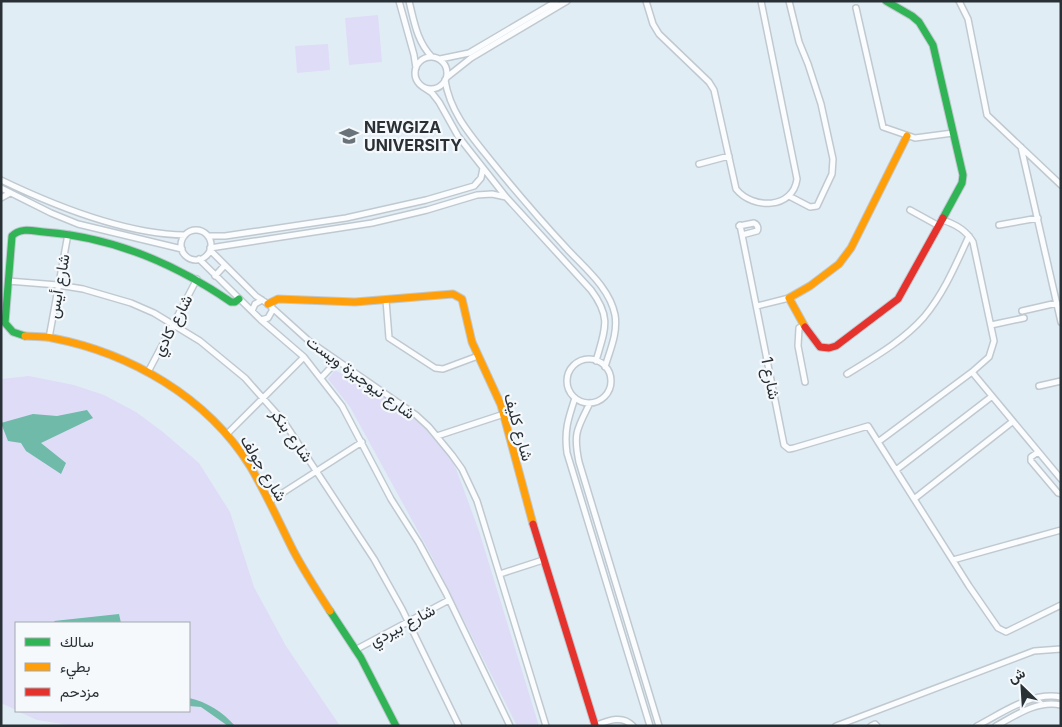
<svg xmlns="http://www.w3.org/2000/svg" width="1062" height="727" font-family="Inter,Vazirmatn,sans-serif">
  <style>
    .green { fill: #dfdcf7 }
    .water { fill: #6fbaa8 }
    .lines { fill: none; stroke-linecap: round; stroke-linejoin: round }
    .street-casing { stroke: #c0c9d0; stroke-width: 8 }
    .fast-casing { stroke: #c0c9d0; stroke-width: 9 }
    .slow-casing { stroke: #c0c9d0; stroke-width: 9 }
    .jam-casing { stroke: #c0c9d0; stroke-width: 9 }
    .street { stroke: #fafcfe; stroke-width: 5 }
    .fast { stroke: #30b455; stroke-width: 7 }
    .slow { stroke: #ff9f0a; stroke-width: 7 }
    .jam { stroke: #e5322d; stroke-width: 7 }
    .labels { text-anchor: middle; stroke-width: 4.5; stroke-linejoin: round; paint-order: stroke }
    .poi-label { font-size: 16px; font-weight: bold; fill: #293136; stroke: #f5f9fc; text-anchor: start }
    .street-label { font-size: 16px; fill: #293136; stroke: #f5f9fc }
  </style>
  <rect width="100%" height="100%" fill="#e1edf5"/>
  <!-- green -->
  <path class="green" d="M378,15L382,62L349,65L345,18Z
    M328,44L330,70L297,73L295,46Z
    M335,370L424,420L454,463L479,531L539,726H517L430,553L350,407L328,379Z
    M29,376L74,385L104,395L136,412L163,432L199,463L230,512L254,587L286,646L340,726H75L37,720L17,711H189V623H16V710L1,703V379Z"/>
  <!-- water -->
  <path class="water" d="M87,410L93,418L41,443L66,463L61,474L26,451L21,443L8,441L1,423L33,414L57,416Z
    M119,614L121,623H55L54,621Z
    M189,698C207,702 223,712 235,726H228L201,707L189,706Z"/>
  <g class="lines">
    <defs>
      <path id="street" d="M399,1L414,55L416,68
        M409,1C414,21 417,42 432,57
        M646,1L653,24L659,34L709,82L714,90L736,189C753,210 793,209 797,179L761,1
        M789,1L799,42L808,64L821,104L833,159L832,174L817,206L810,207L789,196
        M959,1L968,19L987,115L1061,185
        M856,8L883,127L915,138L953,133
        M415 73a16 16 0 1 1 32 0a16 16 0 1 1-32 0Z
        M440,59L469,53L557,1
        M447,77L471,58L567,1
        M445,80C450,113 472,137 492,162C517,193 542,222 569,251C587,270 610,289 615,315C618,333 610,350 605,367
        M423,87L432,93L439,102L458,136L506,197L591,290C612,318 605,329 596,361
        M1021,147L1061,322
        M699,164L729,156
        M1,180C55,206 124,234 185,235
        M1,188L51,213L78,224L182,249
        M1,198L10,193
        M910,210L939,226
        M740,225L784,445L789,449L794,448L868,426L969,586L998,628L1006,632L1061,605
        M999,225L1038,218
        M739,226L754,223C757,224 759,228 757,231L742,235
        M181 245a15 15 0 1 1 30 0a15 15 0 1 1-30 0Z
        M208,236H225L346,218L426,200L474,186L481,178L483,168
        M210,248L372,223L427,210L477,195L492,194L506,197
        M210,250L256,296L268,304L309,341L416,415L429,427L452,455L462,469L477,501L546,726
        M199,259L261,320L304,357L342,406L391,499L419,543L446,593L510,726
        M215,276L225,265
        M8,281L58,285L83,289L131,303L154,313L200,341L245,378L284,422L374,559L402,609L459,726
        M386,300L389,338L435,368L443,369L478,356
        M757,306L789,298
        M252,311L255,304L262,300
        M1022,311L1057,303
        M261,320L268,318L272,311V307
        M804,325L799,328L798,346L805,382
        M991,325L1024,318
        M49,338L68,234
        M567 381a22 22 0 1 1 44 0a22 22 0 1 1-44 0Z
        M148,372L197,279
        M972,372L1061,479
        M847,374C873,358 903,341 924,317C944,293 956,264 969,236
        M321,378L337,361
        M1039,386L1061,381
        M575,398C568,419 564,431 567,453L650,726
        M590,403C577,429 573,433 579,462L659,726
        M228,433L304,357
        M437,436L504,414
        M878,442L972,372L989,357L994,341L973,242C966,230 956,224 942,220
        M1038,452L1031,457V461L1058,493L1061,494
        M896,470L991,397
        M914,499L1012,422
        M270,501L362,442
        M953,560L1061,530
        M500,574L543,560
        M355,650L449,600
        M594,726C607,721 622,714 633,726
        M836,726L1034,651L1061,649
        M871,726L875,724L877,726
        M977,726C1002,713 1032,691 1061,697
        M996,726C1016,715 1037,700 1061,705"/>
      <path id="fast" d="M886,1L912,16L919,22L933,45L963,175L962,183L943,218
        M25,336L13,332L5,323L12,236C21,227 33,231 44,232C113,237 174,263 231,302H235L239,299
        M330,611L361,658L396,726"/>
      <path id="slow" d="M268,304L278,299L355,302L453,294L462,299L472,342L501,405L533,524
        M805,327L789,298L810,286L839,264L851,248L907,136
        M25,336C34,337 43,336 52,338C130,353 207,397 250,466C266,493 279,522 293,550C304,571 317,591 330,611"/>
      <path id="jam" d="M805,327L820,347L829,348L836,346L898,299L943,218
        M533,524L595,725"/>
    </defs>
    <!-- street casing -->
    <use href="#street" class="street-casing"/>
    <!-- fast casing -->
    <use href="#fast" class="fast-casing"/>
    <!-- slow casing -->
    <use href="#slow" class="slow-casing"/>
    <!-- jam casing -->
    <use href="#jam" class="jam-casing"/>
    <!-- street -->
    <use href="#street" class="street"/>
    <!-- fast -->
    <use href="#fast" class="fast"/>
    <!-- slow -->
    <use href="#slow" class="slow"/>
    <!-- jam -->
    <use href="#jam" class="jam"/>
  </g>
  <!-- icons -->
  <defs>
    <symbol id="university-bare" viewBox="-9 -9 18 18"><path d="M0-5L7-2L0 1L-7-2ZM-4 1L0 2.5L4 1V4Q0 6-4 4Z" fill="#697379" stroke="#f5f9fc" stroke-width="2.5" paint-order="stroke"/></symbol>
  </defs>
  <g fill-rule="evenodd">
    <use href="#university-bare" x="335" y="122" width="28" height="28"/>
  </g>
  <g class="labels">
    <!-- poi labels -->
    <g class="poi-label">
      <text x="364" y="133">NEWGIZA<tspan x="364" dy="18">UNIVERSITY</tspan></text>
    </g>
    <!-- street labels -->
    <g class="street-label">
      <text transform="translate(58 286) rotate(-80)" y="6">شارع أيس</text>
      <text transform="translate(172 325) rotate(-62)" y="6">شارع كادي</text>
      <text transform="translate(361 377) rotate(36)" y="6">شارع نيوجيزة ويست</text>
      <text transform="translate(771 378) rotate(79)" y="6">شارع 1</text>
      <text transform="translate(519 427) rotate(74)" y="6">شارع كليف</text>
      <text transform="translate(292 435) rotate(55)" y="6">شارع بنكر</text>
      <text transform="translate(264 468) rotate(59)" y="6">شارع جولف</text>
      <text transform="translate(402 625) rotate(-28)" y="6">شارع بيردي</text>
    </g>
  </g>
  <!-- border -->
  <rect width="1062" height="727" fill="none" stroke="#293136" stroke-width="5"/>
  <!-- legend -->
  <rect x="15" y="622" width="175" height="90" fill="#f5f9fc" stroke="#a3a9ad"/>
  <rect x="25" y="638" width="25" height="8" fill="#30b455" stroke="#a3a9ad"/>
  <text x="60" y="647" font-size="15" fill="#293136">سالك</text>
  <rect x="25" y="663" width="25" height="8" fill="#ff9f0a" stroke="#a3a9ad"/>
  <text x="60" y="672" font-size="15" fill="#293136">بطيء</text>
  <rect x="25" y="688" width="25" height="8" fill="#e5322d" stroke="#a3a9ad"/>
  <text x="60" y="697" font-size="15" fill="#293136">مزدحم</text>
  <!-- north arrow -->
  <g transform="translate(1022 687) rotate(335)" stroke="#f5f9fc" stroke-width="4" paint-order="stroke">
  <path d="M0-4L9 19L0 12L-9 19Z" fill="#293136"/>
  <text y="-8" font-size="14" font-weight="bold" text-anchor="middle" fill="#293136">ش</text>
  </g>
</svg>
